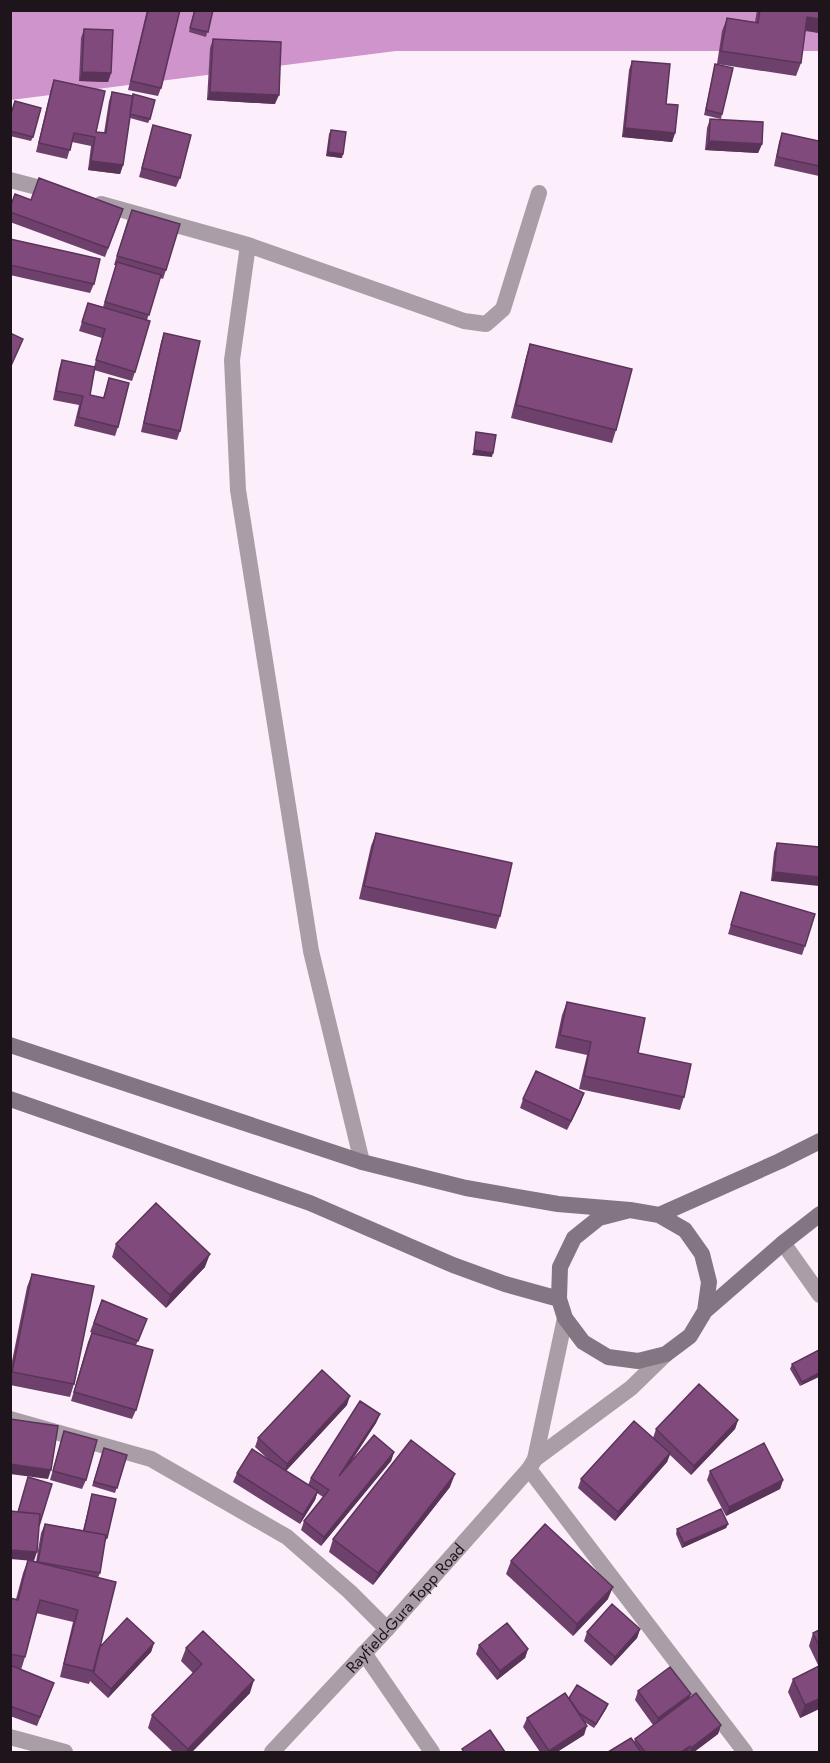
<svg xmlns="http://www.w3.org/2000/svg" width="830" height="1763" font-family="Jost,sans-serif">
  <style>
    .water { fill: #cf94cc }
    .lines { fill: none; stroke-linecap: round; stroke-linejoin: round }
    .minor { stroke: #a99ea8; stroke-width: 16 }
    .tertiary { stroke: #a99ea8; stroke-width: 16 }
    .secondary { stroke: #847583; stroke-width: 16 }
    .wall { fill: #6e406c }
    .shaded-wall { fill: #5a3458 }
    .building { fill: #804a7d; stroke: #5a3458; stroke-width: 1.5 }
    .labels { text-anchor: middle; stroke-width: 6; stroke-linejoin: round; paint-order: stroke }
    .street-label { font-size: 16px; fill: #1d141c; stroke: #fff }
  </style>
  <rect width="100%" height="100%" fill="#fdeefc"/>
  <!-- water -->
  <path class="water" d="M10,11H819V51H396L11,100Z"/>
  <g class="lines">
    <!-- minor -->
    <path class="minor" d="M10,180L56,192
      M101,204L248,245L464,321L486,324L503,309L539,193
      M248,245L232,360L238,490L311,951L362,1162
      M783,1243L820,1295
      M10,1419L151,1459L287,1537L350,1592L387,1629
      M529,1469L745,1752
      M364,1653L432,1752
      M10,1737L65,1752"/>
    <!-- tertiary -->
    <g class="tertiary">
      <path d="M535,1459L631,1388L666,1354"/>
      <path id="s1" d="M272,1752L387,1629L529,1469L535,1459L565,1318"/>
    </g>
    <!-- secondary -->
    <path class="secondary" d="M10,1045L362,1162L466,1188L558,1204L630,1210
      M10,1099L310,1203L453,1265L505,1284L559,1299
      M659,1215L780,1161L820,1141
      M705,1311L709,1282L702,1254L685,1230L659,1215L630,1210L599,1218L574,1238L560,1267L559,1299L565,1318L583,1342L608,1357L638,1361L666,1354L690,1336L705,1311L783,1243L820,1214"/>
  </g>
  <!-- wall -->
  <path class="wall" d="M147,10H180L161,88L158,96L128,90Z
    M194,10H213L206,37L189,32Z
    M757,10H819V33L805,31L801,63L796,76L717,64L722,31L727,18L755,22Z
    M84,29L111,73L108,82L79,81L81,38Z
    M213,39L275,104L207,100L210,48Z
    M632,61L666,104L675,133L672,142L622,137L629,70Z
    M715,64L722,114L721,119L704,115Z
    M54,80L96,132L104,133L109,101L112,92L150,119L148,123L130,118L123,165L120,174L88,170L91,146L72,142L67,159L36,152L51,89Z
    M10,116L33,137L31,141L10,136Z
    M710,119L762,144L758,153L705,150L707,128Z
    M153,125L180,178L176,187L139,177Z
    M331,130L342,158L326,156L329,134Z
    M782,133L819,141V176L774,166L779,142Z
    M31,200L123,209L105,257L10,222V208Z
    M128,219L166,270L163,279L160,278L147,320L135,372L132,381L94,370L90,395L103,398L109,378L118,427L115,436L74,426L79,405L53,400L59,369L62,360L94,367L102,338L79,331L88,303L103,307L116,265H114Z
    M10,239L94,284L90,293L10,275Z
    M164,333L180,431L177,440L141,432L161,342Z
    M530,344L616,430L612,443L511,418L526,357Z
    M376,833L500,916L496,929L359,899L371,846Z
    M777,843L819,847L771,881L774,852Z
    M741,892L805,946L802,955L728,934Z
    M567,1002L638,1053L684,1097L680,1110L579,1089L587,1055L555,1048L562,1015Z
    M523,1099L581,1102L567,1130L520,1108Z
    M116,1244L205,1267L166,1308L112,1257Z
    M32,1274L74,1384L70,1397L10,1385V1371L27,1287Z
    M102,1300L147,1319L136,1345V1410L132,1419L71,1401L88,1342L92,1333L96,1334L90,1332Z
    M819,1350L800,1386L790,1369L792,1364Z
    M347,1405L286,1471L308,1485L311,1478L380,1414L376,1423L350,1463L394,1452L391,1461L321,1546L301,1530L304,1521L323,1497L317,1493L315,1500L300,1524L233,1482L237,1473L269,1460L255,1447L258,1438Z
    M738,1420L735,1429L691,1475L670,1455L667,1462L615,1521L578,1488L581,1479L653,1438L656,1429Z
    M64,1431L86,1480L82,1489L50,1480Z
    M104,1448L127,1455L115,1493L92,1486Z
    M710,1471L783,1480L780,1489L726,1516L707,1480Z
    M450,1487L373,1585L329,1552L333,1539Z
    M92,1494L107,1538L105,1542L100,1573L98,1578L99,1648L154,1643L151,1652L108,1698L90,1681L89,1684L60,1677L73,1622L36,1613L25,1657L21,1670L54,1683L37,1726L10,1716V1598L16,1599L23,1573L28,1560L36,1562L41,1533L45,1524L83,1530Z
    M728,1524L726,1528L682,1548L676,1534L677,1529Z
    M511,1561L608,1599L573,1636L506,1574Z
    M640,1629L637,1638L611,1666L584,1641L587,1632Z
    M819,1630V1709L800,1718L788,1692L793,1679L819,1667L809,1646L813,1633Z
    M479,1645L528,1649L525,1658L497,1680L476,1654Z
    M186,1648L250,1693L192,1752H173L148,1728L152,1715L193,1673L181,1661Z
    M638,1691L691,1694L689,1698L721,1725L718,1734L694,1752H608L634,1742L635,1739L653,1725L635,1700Z
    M569,1698L608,1704L606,1709L594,1728L586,1723L584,1735L557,1752H540L523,1727L527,1718Z"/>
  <!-- shaded-wall -->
  <path class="shaded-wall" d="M807,17L819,19V33L803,30Z
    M82,72L111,73L108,82L79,81Z
    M210,92L279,95L275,104L207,100Z
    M625,128L675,133L672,142L622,137Z
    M709,141L762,144L758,153L705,150Z
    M328,152L343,154L342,158L326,156Z
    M91,161L123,165L120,174L88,170Z
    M474,450L493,453L492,457L472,455Z
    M774,872L819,877V886L771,881Z
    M584,1093L581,1102L567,1130L571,1121Z
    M210,1254L205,1267L166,1308L170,1295Z
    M819,1373V1377L800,1386L802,1382Z
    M350,1396L347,1405L284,1473L287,1464Z
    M380,1414L376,1423L336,1485L339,1476Z
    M738,1420L735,1429L691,1475L694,1466Z
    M394,1452L391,1461L321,1546L324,1537Z
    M670,1453L667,1462L615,1521L618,1512Z
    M10,1464L51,1470L48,1479L10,1474Z
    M455,1474L450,1487L373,1585L378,1573Z
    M783,1480L780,1489L726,1516L729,1507Z
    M318,1491L315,1500L300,1524L303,1515Z
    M728,1524L726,1528L682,1548L684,1543Z
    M10,1550L37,1552L34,1561L10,1559Z
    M613,1587L608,1599L573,1636L577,1624Z
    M640,1629L637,1638L611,1666L615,1657Z
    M154,1643L151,1652L108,1698L111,1689Z
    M528,1649L525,1658L497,1680L500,1671Z
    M254,1680L250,1693L192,1752H186L188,1749Z
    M691,1694L688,1703L655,1727L658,1718Z
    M819,1699V1709L800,1718L805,1705Z
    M608,1704L606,1709L594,1728L596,1724Z
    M721,1725L718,1734L694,1752H690L691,1748Z
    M587,1726L584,1735L557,1752H548L549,1751Z
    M690,1746L687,1752H681Z"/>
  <!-- building -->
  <path class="building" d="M148,10H180L161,88L131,81Z
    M195,10H213L208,32L190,28Z
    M760,10H819V19L807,17L801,63L721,51L727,18L758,23Z
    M84,29L113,30L111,73L82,72Z
    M213,39L281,42L279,95L210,92Z
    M632,61L670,64L666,104L678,105L675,133L625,128Z
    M715,64L733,68L722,114L706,110Z
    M54,80L105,91L96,132L106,133L112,92L133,96L123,165L91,161L95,137L74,133L70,150L39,143Z
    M133,94L155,100L150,119L130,114Z
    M15,101L41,108L33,137L10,131V117Z
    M710,119L763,122L762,144L709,141Z
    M153,125L191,135L180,178L142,168Z
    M331,130L346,132L343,154L328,152Z
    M782,133L819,141V166L777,157Z
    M39,178L123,209L108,248L10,212V208L15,194L31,200Z
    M132,210L180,224L166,270L117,256Z
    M10,239L100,259L94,284L10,265Z
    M117,262L161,275L149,315L105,302Z
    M88,303L150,321L135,372L96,360L105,329L82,322Z
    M10,333L23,339L10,368Z
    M164,333L200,341L180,431L144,423Z
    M530,344L632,369L616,430L516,405Z
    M62,360L95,367L90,395L104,398L109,378L129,383L118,427L78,417L83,396L56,391Z
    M476,432L496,435L493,453L474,450Z
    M376,833L512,863L500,916L364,886Z
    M777,843L819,847V877L774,872Z
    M741,892L815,914L805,946L731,925Z
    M567,1002L645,1018L638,1053L691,1064L684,1097L584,1076L591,1042L560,1035Z
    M536,1071L584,1093L571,1121L523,1099Z
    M156,1203L210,1254L170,1295L116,1244Z
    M32,1274L94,1286L74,1384L12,1372Z
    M102,1300L147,1319L138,1341L94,1323Z
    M92,1333L153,1350L136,1410L74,1392Z
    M819,1350V1373L802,1382L792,1364Z
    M322,1370L350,1396L287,1464L258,1438Z
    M699,1384L738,1420L694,1466L656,1429Z
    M360,1401L380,1414L339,1476L374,1435L394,1452L324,1537L304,1521L329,1490L311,1478Z
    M10,1419L58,1426L51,1470L10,1464Z
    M634,1421L670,1453L618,1512L581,1479Z
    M64,1431L97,1440L86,1480L53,1471Z
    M411,1440L455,1474L378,1573L333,1539Z
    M764,1443L783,1480L729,1507L710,1471Z
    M104,1448L127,1455L117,1488L94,1482Z
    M252,1449L318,1491L303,1515L237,1473Z
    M28,1477L52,1484L39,1526L40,1514L18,1512Z
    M92,1494L116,1499L107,1538H106V1535L84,1531Z
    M721,1509L728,1524L684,1543L677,1529Z
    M10,1511L40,1514L37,1552L10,1550Z
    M45,1524L106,1535L100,1573L38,1562Z
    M545,1524L613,1587L577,1624L511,1561Z
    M28,1560L116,1582L94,1671L64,1664L78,1610L40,1600L25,1657L10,1654V1598L18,1600Z
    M612,1604L640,1629L615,1657L587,1632Z
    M127,1618L154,1643L111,1689L93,1672L99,1648Z
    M507,1623L528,1649L500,1671L479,1645Z
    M819,1630V1646L813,1633Z
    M203,1631L254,1680L188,1749L152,1715L202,1664L186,1648Z
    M10,1665L54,1683L40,1717L10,1706Z
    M819,1666V1699L805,1705L793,1679Z
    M670,1667L691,1694L658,1718L638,1691Z
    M577,1685L608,1704L596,1724L579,1713L569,1698Z
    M565,1693L587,1726L549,1751L527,1718Z
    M696,1693L721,1725L691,1748L690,1746L681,1752H645L635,1739Z
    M490,1730L505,1752H464L462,1749Z
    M631,1738L641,1752H608Z"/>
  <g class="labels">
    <!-- street labels -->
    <g class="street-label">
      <text dy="6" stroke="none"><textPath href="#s1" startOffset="196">Rayfield-Gura Topp Road</textPath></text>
    </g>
  </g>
  <!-- border -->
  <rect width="830" height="1763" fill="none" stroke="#1d141c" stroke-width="24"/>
</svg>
